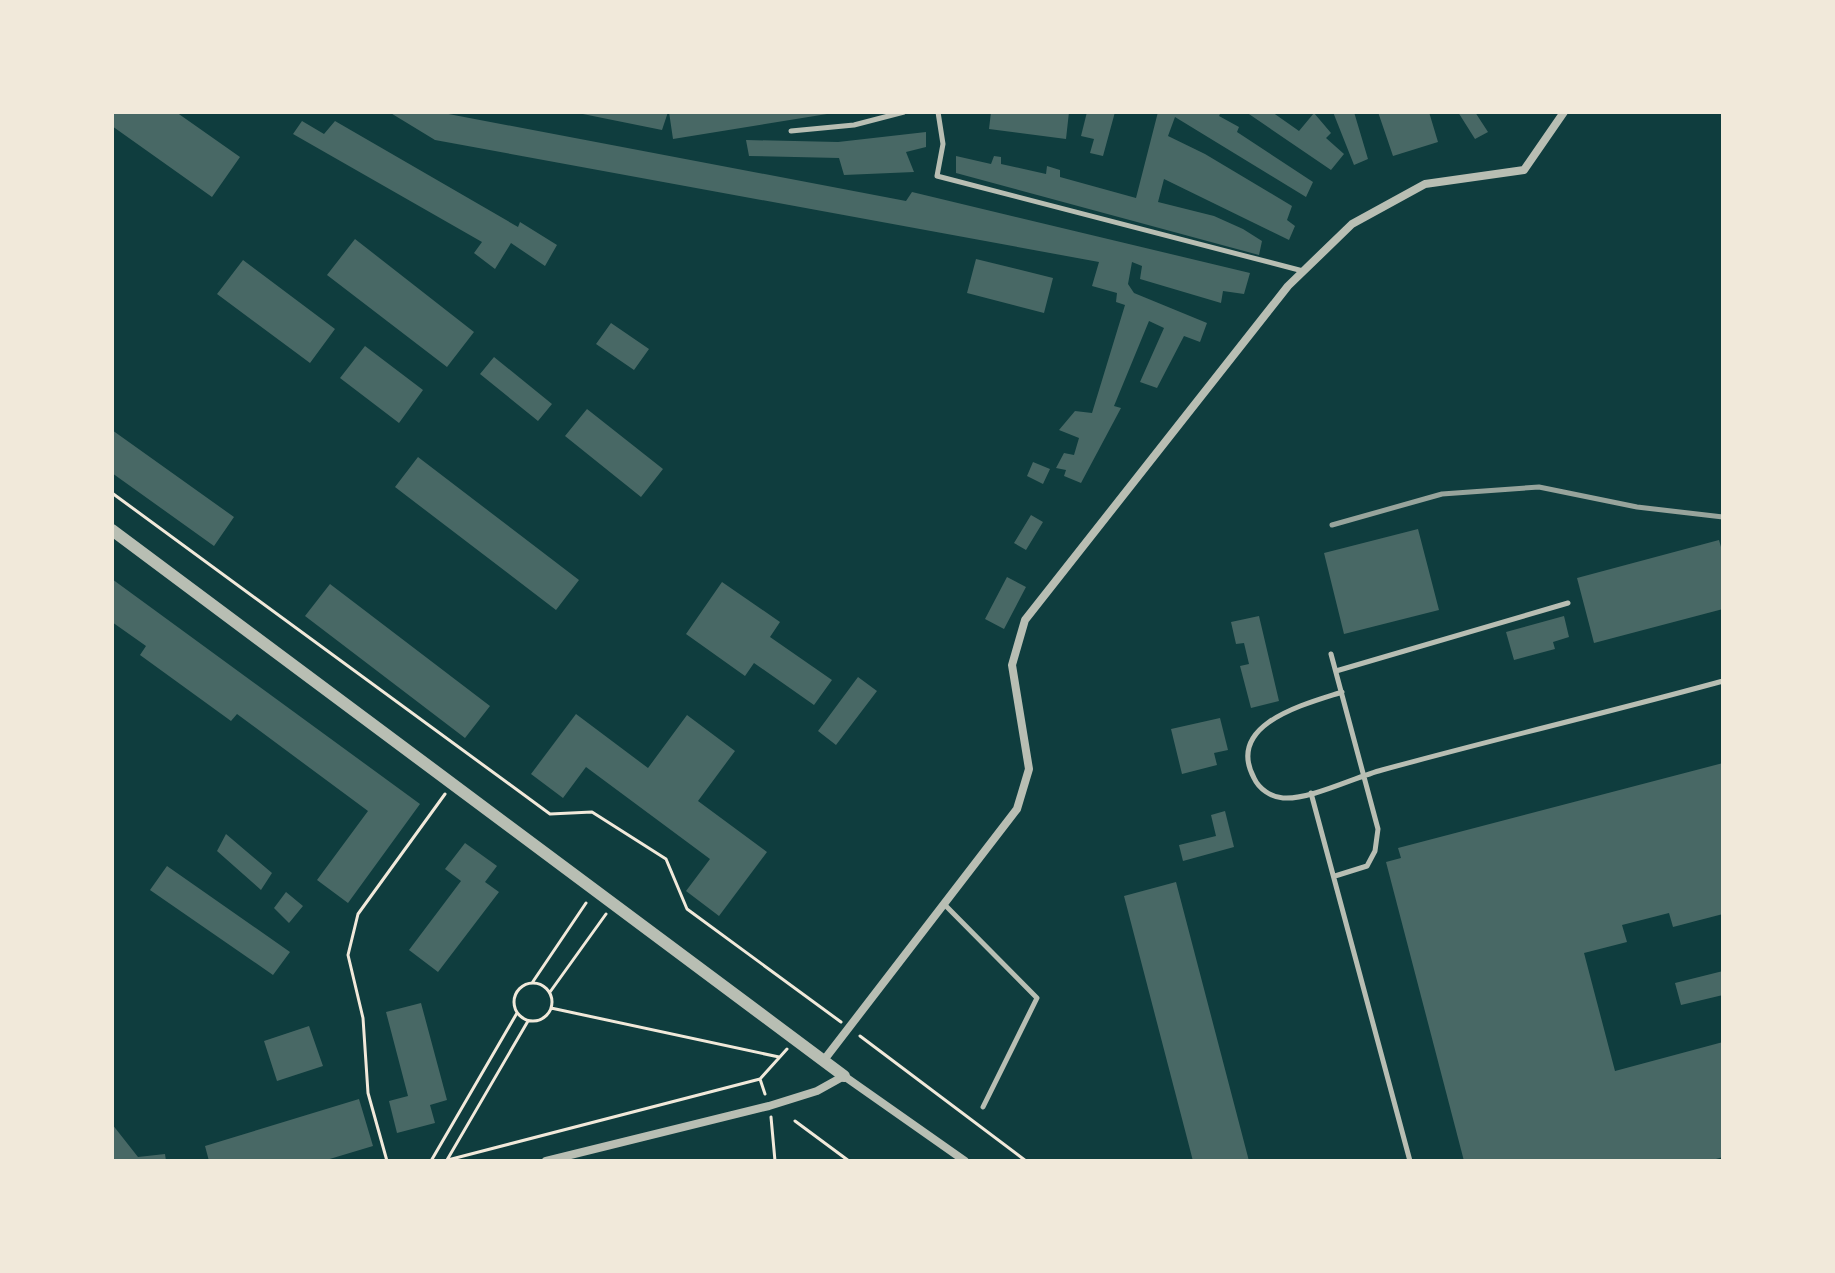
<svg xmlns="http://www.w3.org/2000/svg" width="1835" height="1273" font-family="Raleway,sans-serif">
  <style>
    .building { fill: #486865 }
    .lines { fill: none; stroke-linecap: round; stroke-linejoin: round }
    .path { stroke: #f1e9da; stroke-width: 3 }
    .service { stroke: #b8beb3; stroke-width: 5 }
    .minor { stroke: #b8beb3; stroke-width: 8 }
    .tertiary { stroke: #b8beb3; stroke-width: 12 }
    .rail { stroke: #97a49c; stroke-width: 5 }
  </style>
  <rect width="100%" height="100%" fill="#0f3d3e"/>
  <!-- building -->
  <path class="building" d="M112,112H176L240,157L212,197L112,126Z
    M389,112H438L906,201L912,192L1250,273L1244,294L1223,291L1221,303L1140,279L1142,266L1132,262L1128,284L1134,293L1207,323L1200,342L1184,336L1157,388L1140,382L1164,328L1149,321L1114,406L1121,408L1081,483L1064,476L1066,470L1056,468L1064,453L1074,455L1079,438L1059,430L1075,411L1092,413L1125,305L1116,302L1117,293L1092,286L1099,262L435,140Z
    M573,112H668L662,130Z
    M669,112H827V114L673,139Z
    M991,112H1069L1066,139L989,129Z
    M1087,112H1115L1103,156L1090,153L1094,139L1081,136Z
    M1158,112H1221L1219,116L1239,127L1237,132L1313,182L1306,197L1175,117L1168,136L1205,154L1292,206L1287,220L1295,226L1289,240L1164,179L1158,202L1214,216L1243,229L1262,241L1259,255L956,173V156L991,164L994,156L1001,157V164L1046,174L1047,166L1060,170V177L1136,198Z
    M1246,112H1272L1299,131L1314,113L1331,133L1326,138L1344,154L1331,170Z
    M1333,112H1354L1368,159L1354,165Z
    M1378,112H1429L1438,142L1393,156Z
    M1458,112H1475L1488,132L1475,139Z
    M302,121L324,134L335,121L518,227L520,222L557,245L545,266L511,243L495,269L474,253L482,242L293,134Z
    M926,132V147L906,152L914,172L844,175L839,158L749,156L746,140L838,142Z
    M355,239L474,332L447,367L327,275Z
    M976,259L1053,278L1044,313L967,293Z
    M243,260L335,329L310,363L217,294Z
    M611,323L649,349L634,370L596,344Z
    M365,346L423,390L399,423L340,378Z
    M494,357L552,404L538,421L480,374Z
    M587,409L663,469L641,497L565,436Z
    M112,430L234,517L214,546L112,473Z
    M418,457L579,580L556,610L395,487Z
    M1033,462L1050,469L1043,484L1027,476Z
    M1031,515L1043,522L1026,550L1014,543Z
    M1418,529L1439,610L1344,634L1324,553Z
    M1719,540L1723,554V609L1594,643L1577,578Z
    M1007,577L1026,587L1004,629L985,619Z
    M112,579L420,804L348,903L317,880L368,811L237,714L231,721L140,655L146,646L112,622Z
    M722,582L780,622L770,637L832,680L814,705L754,663L745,676L686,634Z
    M330,584L490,706L465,738L305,616Z
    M1259,616L1279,701L1251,708L1240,666L1249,664L1244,643L1236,644L1231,622Z
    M1564,616L1569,637L1553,642L1555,649L1514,660L1506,632Z
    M858,677L877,691L836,745L818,731Z
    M576,714L648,768L687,715L735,751L698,801L767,852L719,916L686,891L710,859L586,767L563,798L531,774Z
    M1220,718L1228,750L1214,753L1217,765L1182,774L1171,729Z
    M1723,763V914L1673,927L1669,913L1622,925L1627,942L1584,953L1615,1071L1723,1042V1157L1709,1161H1464L1386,862L1401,858L1398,848Z
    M1225,811L1234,847L1183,861L1179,845L1216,836L1211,815Z
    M226,834L272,873L261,890L217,851Z
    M465,843L497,866L485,882L499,892L438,972L409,950L461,881L445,869Z
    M167,866L290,952L273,975L150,890Z
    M1176,882L1249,1161H1193L1124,896Z
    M286,892L303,906L289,923L274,908Z
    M1723,971V995L1681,1005L1675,983Z
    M421,1003L447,1100L430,1105L435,1123L397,1133L389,1101L408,1096L386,1012Z
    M309,1026L323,1066L277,1081L264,1041Z
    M359,1099L373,1146L323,1161H209L205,1146Z
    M112,1124L138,1157L165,1154L166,1161H112Z"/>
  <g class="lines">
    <!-- path -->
    <path class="path" d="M112,493L550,814L592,812L666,859L687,909L841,1022
      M514 1002a19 19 0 1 1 38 0a19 19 0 1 1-38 0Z
      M532,983L586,903
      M550,992L606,914
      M551,1008L779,1057
      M860,1036L1026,1161
      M760,1079L765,1094
      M771,1117L775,1161
      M795,1121L849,1161
      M447,1160L528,1021
      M387,1161L368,1093L363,1018L348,955L358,914L445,794
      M431,1161L517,1013
      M444,1161L760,1079L787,1049"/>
    <!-- service -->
    <path class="service" d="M938,112L943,144L937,176L1303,271
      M791,131L854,125L904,112
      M1331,654L1378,829L1375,851L1367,866L1335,876
      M1336,671L1568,603
      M1342,692C1305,704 1225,724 1254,778C1259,789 1271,797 1283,798C1310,800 1355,777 1382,770C1495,739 1610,712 1723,681
      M1311,793L1410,1161
      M945,905L1037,998L983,1107"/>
    <!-- minor -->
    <path class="minor" d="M824,1060L1017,809L1029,769L1012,665L1025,620L1288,286L1352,224L1425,184L1524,170L1564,112
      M546,1161L769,1106L817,1091L844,1076L965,1161"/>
    <!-- tertiary -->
    <path class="tertiary" d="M112,530L844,1076"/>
    <!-- rail -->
    <path class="rail" d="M1332,525L1442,494L1539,487L1637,507L1723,517"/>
  </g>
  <!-- border -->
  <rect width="1835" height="1273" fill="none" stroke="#f1e9da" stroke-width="228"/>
</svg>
